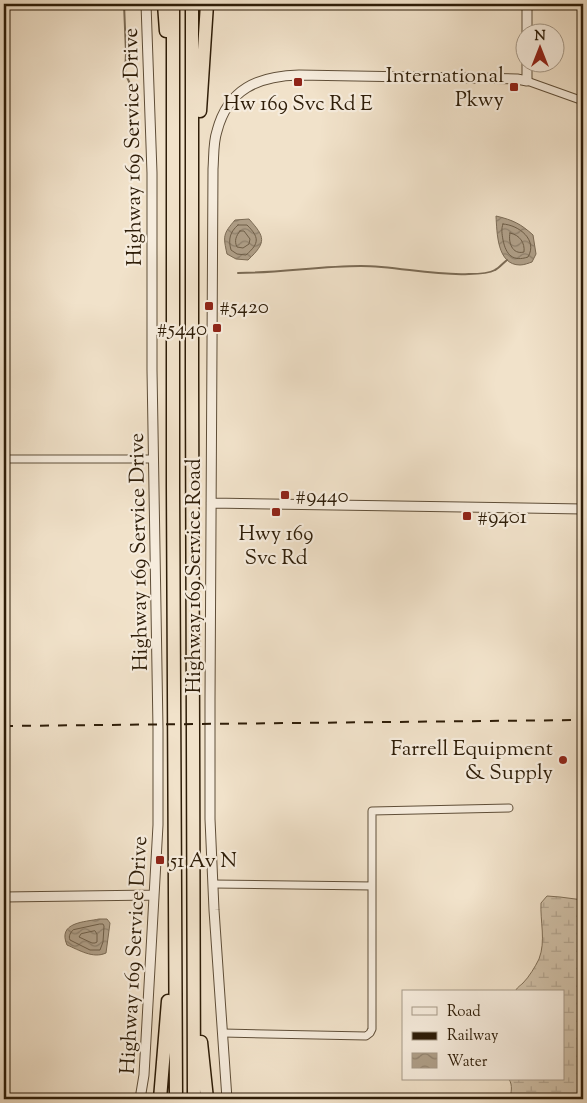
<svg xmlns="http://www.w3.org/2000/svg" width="587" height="1103" font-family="'Sorts Mill Goudy',serif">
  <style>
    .wetland { fill: url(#wetland-marsh); stroke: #7f6f58 }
    .water { fill: url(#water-waves); stroke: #7b6b55 }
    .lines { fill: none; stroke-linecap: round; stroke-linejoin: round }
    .shore { stroke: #6e5e48; stroke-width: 1 }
    .stream { stroke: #7b6b55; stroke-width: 2 }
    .minor-casing { stroke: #5f4e38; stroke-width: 9 }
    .tertiary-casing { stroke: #5f4e38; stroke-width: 11 }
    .motorway-casing { stroke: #2e1d08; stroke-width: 15 }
    .minor { stroke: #f6ecdd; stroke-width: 7 }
    .tertiary { stroke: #f6ecdd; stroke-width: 9 }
    .motorway { stroke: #f1e2ca; stroke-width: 12 }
    .rail { stroke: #2e1d08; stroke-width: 2; stroke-dasharray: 9 9; stroke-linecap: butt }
    .poi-dot { fill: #8f2418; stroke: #f6ecdd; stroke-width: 2 }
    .labels { text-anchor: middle; stroke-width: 4.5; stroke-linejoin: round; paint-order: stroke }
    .poi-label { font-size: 21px; fill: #2e1d08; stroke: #f6ecdd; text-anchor: start }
    .street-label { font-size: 21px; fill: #2e1d08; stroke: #f6ecdd }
  </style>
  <defs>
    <pattern id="wetland-marsh" width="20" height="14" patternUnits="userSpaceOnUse" patternTransform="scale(1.25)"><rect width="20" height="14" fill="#d0c1a9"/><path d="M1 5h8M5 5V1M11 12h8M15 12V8" fill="none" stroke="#b3a590"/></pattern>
    <pattern id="water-waves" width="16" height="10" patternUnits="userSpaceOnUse" patternTransform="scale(1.25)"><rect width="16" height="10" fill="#af9f88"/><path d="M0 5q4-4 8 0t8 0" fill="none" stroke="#8f816d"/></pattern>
  </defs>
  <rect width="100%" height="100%" fill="#f1e2ca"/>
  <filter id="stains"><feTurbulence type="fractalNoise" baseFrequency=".004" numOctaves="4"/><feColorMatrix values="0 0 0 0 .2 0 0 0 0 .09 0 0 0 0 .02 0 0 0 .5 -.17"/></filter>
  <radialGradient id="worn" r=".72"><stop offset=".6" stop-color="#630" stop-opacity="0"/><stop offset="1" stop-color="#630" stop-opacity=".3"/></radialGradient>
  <!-- wetland -->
  <path class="wetland" d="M547,896L560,897L583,900V1099H510C511,1092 513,1086 509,1079H563V992H515C517,987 520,986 523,983C529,977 535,967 539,959C546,941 540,921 541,903Z"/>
  <!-- water -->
  <path class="water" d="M496,216C513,220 521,224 533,235L536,254L532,262C529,263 524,265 520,265C497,265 497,233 496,216Z
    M249,219C265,237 267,242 248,260L236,259L227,254C223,236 223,234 235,220Z
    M99,919H107L110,923L106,953C93,959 79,950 67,945C57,922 85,922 99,919Z"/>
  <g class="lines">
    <!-- shore -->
    <path class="shore" d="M503,224C519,225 538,240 528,257C513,262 506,255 503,240C502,234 501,229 503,224Z
      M238,225H247C259,237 260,243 246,255L237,254L231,250C228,239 230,232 238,225Z
      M240,231H244L250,239L249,244L243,248L237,247C234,241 236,236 240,231Z
      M510,233C520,235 525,243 524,252C512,255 508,242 510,233Z
      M100,924H103L104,926L103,942L100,950H90L70,940C68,936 71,932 73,930Z
      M95,931L97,934V942L95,943H92L79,937L81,934Z"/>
    <!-- stream -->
    <path class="stream" d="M124,4L126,53L125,73L132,88
      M238,273C279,273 320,266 361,266C397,266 432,276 469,274C477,274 488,274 495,270C499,268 503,263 507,260"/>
    <defs>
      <path id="minor" d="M527,81L583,101
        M4,459H154
        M213,884L372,886
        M223,1033L366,1036L370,1033L372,1029V811L509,808"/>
      <path id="tertiary" d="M527,4V32
        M211,503L583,509
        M4,897L154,895
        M140,1099L144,1075L158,825V729L152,370V173L146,4
        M227,1099L214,910L210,819V699L213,169C214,156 213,143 217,131C228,89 258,76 299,75L517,79L527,81V62"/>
      <path id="motorway" d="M164,4L166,31
        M173,4V486L176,1099
        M192,4V373L194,1099
        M200,111L207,4
        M201,1042L207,1099
        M160,1099L168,1001"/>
    </defs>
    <!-- minor casing -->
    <use href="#minor" class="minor-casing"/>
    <!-- tertiary casing -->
    <use href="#tertiary" class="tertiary-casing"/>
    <!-- motorway casing -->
    <use href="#motorway" class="motorway-casing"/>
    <!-- minor -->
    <use href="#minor" class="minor"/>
    <!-- tertiary -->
    <use href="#tertiary" class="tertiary"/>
    <!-- motorway -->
    <use href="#motorway" class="motorway"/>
    <!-- rail -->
    <path class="rail" d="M4,726L583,720"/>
  </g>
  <!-- markers -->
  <g class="poi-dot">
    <rect x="293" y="77" width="10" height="10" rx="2.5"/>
    <rect x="509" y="82" width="10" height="10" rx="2.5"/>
    <rect x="204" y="301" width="10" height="10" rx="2.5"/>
    <rect x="212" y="323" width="10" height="10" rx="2.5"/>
    <rect x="280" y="490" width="10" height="10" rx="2.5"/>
    <rect x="271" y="507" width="10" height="10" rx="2.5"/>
    <rect x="462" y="511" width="10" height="10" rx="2.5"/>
    <circle cx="563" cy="760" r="5"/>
    <rect x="155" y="855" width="10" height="10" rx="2.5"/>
  </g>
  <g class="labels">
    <!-- poi labels -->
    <g class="poi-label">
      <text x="504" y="82" text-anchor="end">International<tspan x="504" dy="24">Pkwy</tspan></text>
      <text x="298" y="110" text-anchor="middle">Hw 169 Svc Rd E</text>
      <text x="219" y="313">#5420</text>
      <text x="207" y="335" text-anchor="end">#5440</text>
      <text x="295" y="502">#9440</text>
      <text x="477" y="523">#9401</text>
      <text x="276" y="540" text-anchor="middle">Hwy 169<tspan x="276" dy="24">Svc Rd</tspan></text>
      <text x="553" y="755" text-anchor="end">Farrell Equipment<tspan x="553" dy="24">&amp; Supply</tspan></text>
      <text x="170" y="867">51 Av N</text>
    </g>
    <!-- street labels -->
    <g class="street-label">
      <text transform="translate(132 147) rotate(-91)" y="7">Highway 169 Service Drive</text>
      <text transform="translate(138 552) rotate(-91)" y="7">Highway 169 Service Drive</text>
      <text transform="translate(193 576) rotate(-90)" y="7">Highway 169 Service Road</text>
      <text transform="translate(133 955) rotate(-87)" y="7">Highway 169 Service Drive</text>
    </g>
  </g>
  <!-- margin -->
  <rect width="587" height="1103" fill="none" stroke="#f1e2ca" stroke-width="20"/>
  <rect x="5" y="5" width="577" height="1093" fill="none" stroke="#2e1d08" stroke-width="2.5"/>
  <rect x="10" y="10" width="567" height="1083" fill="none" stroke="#2e1d08"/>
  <!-- legend -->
  <rect x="402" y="990" width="162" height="90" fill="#f6ecdd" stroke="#a69988"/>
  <rect x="412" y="1007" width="25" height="8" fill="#f6ecdd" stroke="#a69988"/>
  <text x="447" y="1016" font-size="15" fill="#2e1d08">Road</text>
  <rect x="412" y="1032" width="25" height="8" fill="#2e1d08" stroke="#a69988"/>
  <text x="447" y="1040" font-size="15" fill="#2e1d08">Railway</text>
  <rect x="412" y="1053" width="25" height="15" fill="url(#water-waves)" stroke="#a69988"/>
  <text x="447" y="1066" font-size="15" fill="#2e1d08">Water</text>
  <!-- north arrow -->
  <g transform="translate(540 48)"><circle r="24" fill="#f6ecdd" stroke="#a69988"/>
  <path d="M0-4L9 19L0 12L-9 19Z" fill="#8f2418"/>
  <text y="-8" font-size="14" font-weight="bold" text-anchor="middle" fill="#2e1d08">N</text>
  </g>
  <rect width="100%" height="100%" filter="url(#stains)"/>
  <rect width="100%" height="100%" fill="url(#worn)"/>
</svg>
